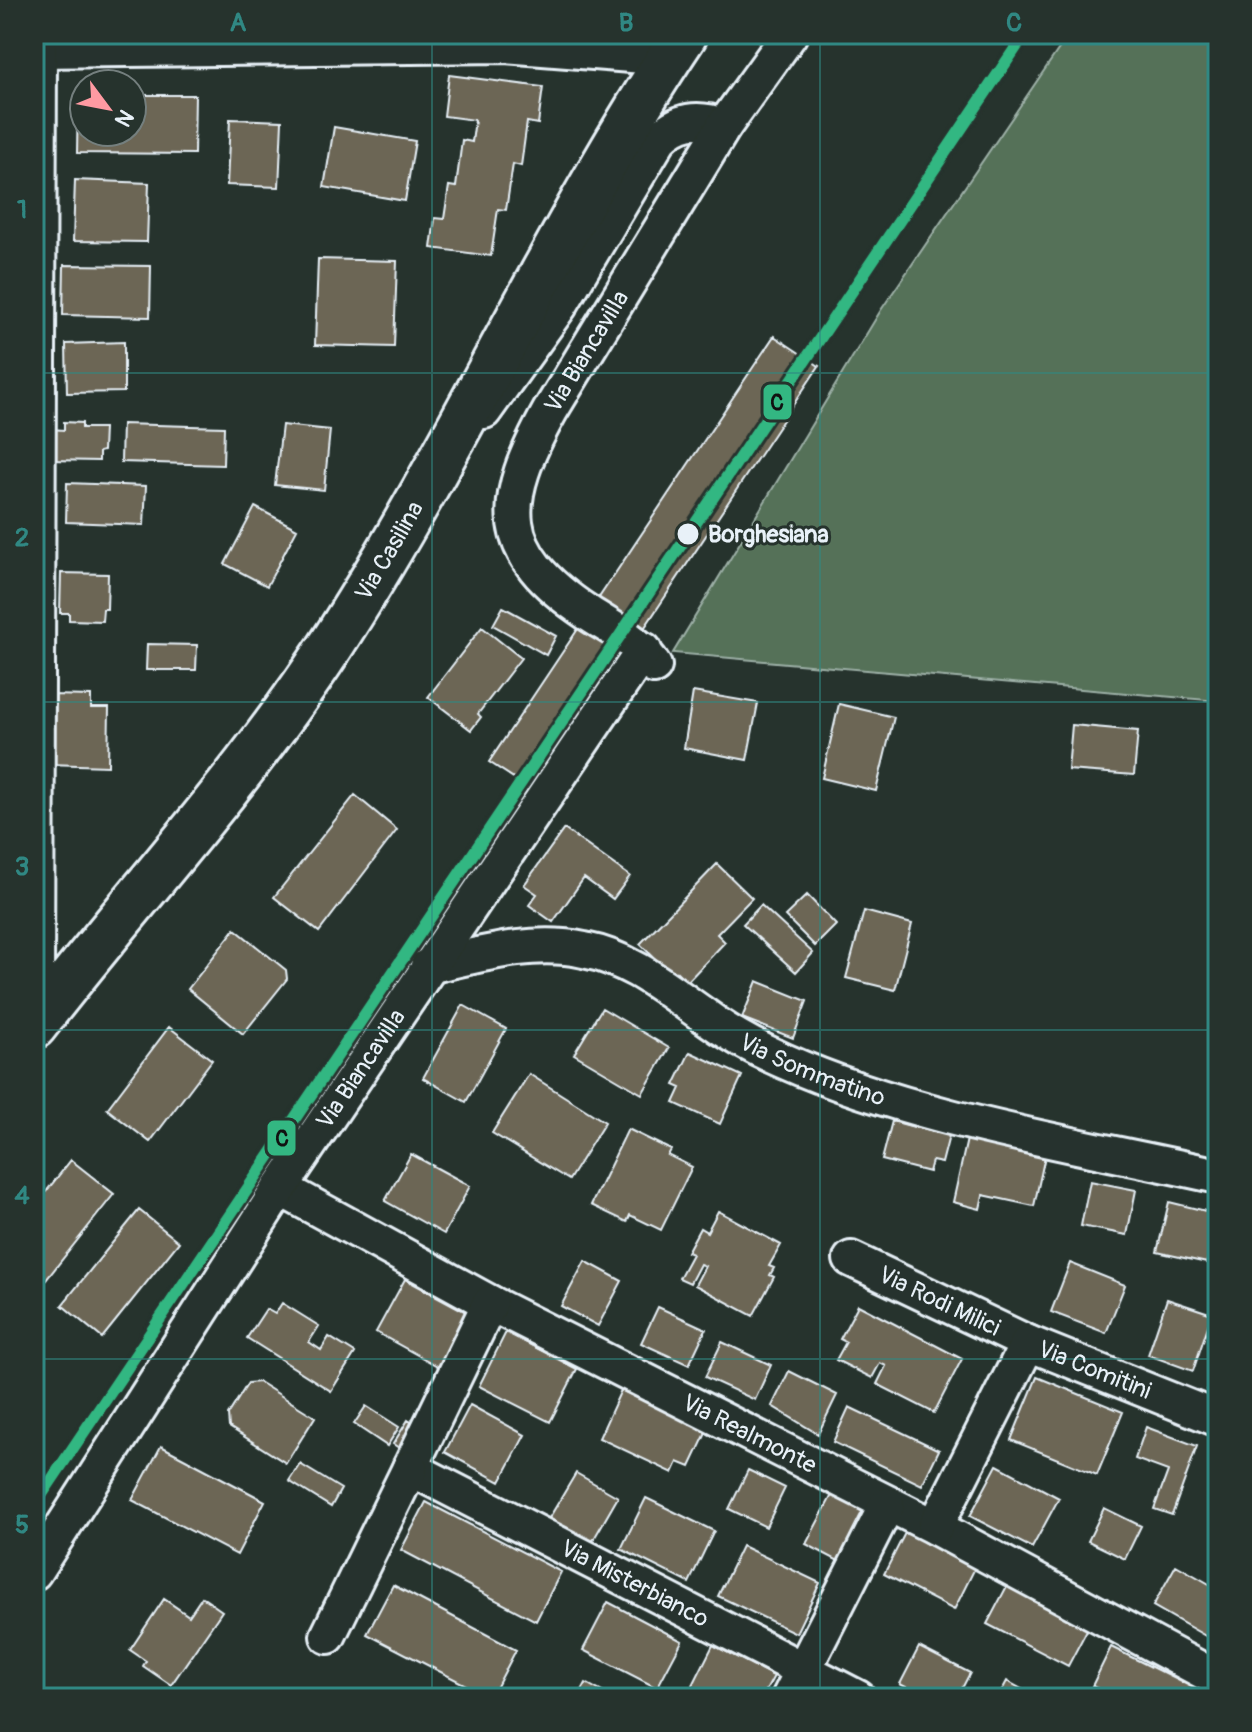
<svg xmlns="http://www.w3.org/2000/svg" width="1252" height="1732" font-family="Pangolin,sans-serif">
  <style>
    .green { fill: #557159; stroke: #9eb1a8; stroke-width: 2 }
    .building { fill: #6c6655; stroke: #e8f1f8; stroke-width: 2 }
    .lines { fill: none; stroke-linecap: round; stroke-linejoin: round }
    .street-casing { stroke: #e8f1f8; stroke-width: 40 }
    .primary-casing { stroke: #e8f1f8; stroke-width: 50 }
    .street { stroke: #26332d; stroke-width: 34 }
    .primary { stroke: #26332d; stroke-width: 44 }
    .metro-1-casing { stroke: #26332d; stroke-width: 18 }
    .metro-1 { stroke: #33b782; stroke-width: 12 }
    .grid { fill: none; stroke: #308883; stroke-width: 2; stroke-opacity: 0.55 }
    .stop-dot { fill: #e8f1f8; stroke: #26332d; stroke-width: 3 }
    .labels { text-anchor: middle; stroke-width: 6; stroke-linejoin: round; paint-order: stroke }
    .street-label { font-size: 24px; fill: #e8f1f8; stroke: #26332d }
    .stop-label { font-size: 24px; font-weight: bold; fill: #e8f1f8; stroke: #26332d; text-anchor: start }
    .line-badge { stroke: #26332d; stroke-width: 3 }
    .pale-badge-label { font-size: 22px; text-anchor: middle; font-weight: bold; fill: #111 }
    .neatline { fill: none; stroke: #308883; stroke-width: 3 }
    .grid-label { font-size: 26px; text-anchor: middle; font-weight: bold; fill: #308883 }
  </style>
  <rect width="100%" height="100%" fill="#26332d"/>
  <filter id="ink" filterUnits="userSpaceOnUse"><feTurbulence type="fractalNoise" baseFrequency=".0125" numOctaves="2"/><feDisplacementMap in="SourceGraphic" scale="16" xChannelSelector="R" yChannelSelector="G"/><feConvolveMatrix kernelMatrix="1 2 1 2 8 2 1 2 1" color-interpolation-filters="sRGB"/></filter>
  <g filter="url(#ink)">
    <!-- green -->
    <path class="green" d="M1069,34H1218V701L673,653L881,310Z"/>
    <!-- building -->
    <path class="building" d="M449,75L543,87L538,124L527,122L521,166L513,164L506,210L498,209L491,256L431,248L435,218L444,219L449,186L456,187L462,140L472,142L475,120L444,116Z
      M78,94H84V132H132V95H195L194,154L77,153Z
      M230,119L282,121L279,187L227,185Z
      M334,127L415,141L405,201L324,187Z
      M75,180L149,183L147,242L73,241Z
      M318,259L397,261L394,347L315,345Z
      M64,265L151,266L150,317L63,315Z
      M774,336L819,366L535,792L489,762Z
      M124,342V392L67,393L66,344Z
      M64,422L82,423V428H104L103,451L99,452V461L50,460L51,429L64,430Z
      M122,424L224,427L223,465L121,462Z
      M282,425L330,430L324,490L275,485Z
      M67,483L146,486L144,525L66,522Z
      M255,507L297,529L267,586L225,564Z
      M61,573L108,574L107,609H103L102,621L69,620V613H60Z
      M503,607L556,636L546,655L493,625Z
      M482,627L521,658L478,714L481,717L471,730L428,697Z
      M147,644L197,645L196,670H146Z
      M693,692L758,703L747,760L684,748Z
      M50,695L91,696V708H109L108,766L48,764Z
      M839,704L894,717L876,791L822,778Z
      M1072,725L1138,731L1134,775L1068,770Z
      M355,795L397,830L319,932L274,897Z
      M564,829L630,876L613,899L584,878L553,922L529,905L537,894L524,885Z
      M717,864L752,898L717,934L725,942L687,982L677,972L673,976L640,944Z
      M807,895L836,925L815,946L785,916Z
      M761,905L813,953L796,972L743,924Z
      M864,911L912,924L895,990L846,978Z
      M235,929L286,970L287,979L243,1034L188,989Z
      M757,981L807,1001L793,1038L742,1018Z
      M463,1005L506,1029L466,1102L423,1078Z
      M602,1008L669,1048L642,1094L574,1054Z
      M169,1027L212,1060L150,1142L107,1109Z
      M690,1052L742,1076L720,1124L674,1103L681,1088L674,1085Z
      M529,1074L605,1122L569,1180L492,1133Z
      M892,1121L933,1132L935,1124L951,1128L942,1163L932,1161L929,1172L882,1160Z
      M628,1129L671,1150L668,1155L692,1167L661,1230L630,1215L627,1222L591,1205Z
      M967,1139L1045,1156L1034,1206L983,1195L980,1209L953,1202Z
      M411,1154L470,1186L444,1234L385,1201Z
      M71,1160L114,1194L42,1285L34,1279V1207Z
      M1090,1181L1136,1190L1127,1235L1081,1226Z
      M1169,1202L1218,1214L1207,1263L1157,1252Z
      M139,1210L179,1242L102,1338L62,1305Z
      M718,1211L781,1245L769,1266L774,1268L770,1275L774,1277L753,1316L695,1285L705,1266L700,1264L690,1283L679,1278L692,1254L687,1252L700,1228L707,1232Z
      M585,1261L622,1281L598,1326L561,1306Z
      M1070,1263L1125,1285L1106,1333L1051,1312Z
      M405,1279L470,1314L441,1368L376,1332Z
      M1167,1299L1212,1314L1193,1371L1148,1355Z
      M282,1303L319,1326L309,1342L321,1350L329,1337L355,1353L331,1391L247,1338L266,1309L275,1314Z
      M858,1305L962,1359L934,1413L877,1384L886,1366L880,1363L872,1378L836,1360L846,1342L840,1339Z
      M658,1307L706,1329L689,1365L641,1343Z
      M506,1332L577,1369L550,1422L479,1386Z
      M722,1342L771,1365L755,1400L705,1377Z
      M1218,1361V1394L1207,1390Z
      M789,1371L837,1395L818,1434L772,1406Z
      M1037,1377L1123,1412L1097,1475L1011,1440Z
      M259,1382L315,1417L286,1463L229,1427L228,1415L248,1383Z
      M621,1390L707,1431L690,1467L678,1462L673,1473L599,1438Z
      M470,1405L525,1435L500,1482L445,1452Z
      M366,1406L399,1427L387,1446L354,1424Z
      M849,1407L939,1450L922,1485L833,1442Z
      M408,1420L422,1429L407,1453L393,1444Z
      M1146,1427L1197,1446L1172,1515L1154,1509L1168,1471L1135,1459Z
      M161,1446L265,1501L237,1555L132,1500Z
      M300,1464L341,1489L331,1507L289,1481Z
      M997,1465L1059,1498L1032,1548L970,1516Z
      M748,1470L785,1488L766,1527L729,1509Z
      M576,1473L618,1497L591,1544L548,1520Z
      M833,1493L872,1513L846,1565L806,1544Z
      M646,1498L714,1531L689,1583L621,1549Z
      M426,1502L561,1572L536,1621L401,1550Z
      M1104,1508L1141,1526L1125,1559L1088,1541Z
      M908,1527L978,1562L954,1610L884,1574Z
      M742,1546L820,1583L796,1633L718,1596Z
      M1176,1565L1218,1589V1622L1209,1638L1153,1606Z
      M393,1585L516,1650L491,1698L367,1634Z
      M1007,1586L1088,1628L1068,1666L987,1624Z
      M202,1597L222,1611L171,1685L143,1666L146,1661L130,1650L164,1599L189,1616Z
      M608,1602L682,1641L657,1688L583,1650Z
      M713,1645L774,1676L762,1698L688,1695Z
      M919,1647L970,1673L957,1698H927L900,1684Z
      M1111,1647L1214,1698H1117L1092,1686Z
      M1007,1681L1025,1691L1021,1698H993H998Z
      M586,1683L613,1698H578Z"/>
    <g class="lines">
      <defs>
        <g id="street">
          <path d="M34,50L505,45L669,58"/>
          <path d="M484,411L560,305L659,139C678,119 698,117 724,126"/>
          <path id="s1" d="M654,666C639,641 612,629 588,613C494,551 500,501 550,411L724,126L790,34"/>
          <path id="s2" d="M428,966C479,955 532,939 584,950C632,959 666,989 705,1016C729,1034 757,1049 784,1061C917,1120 1076,1144 1218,1176"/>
          <path d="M36,989L39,50"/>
          <path id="s3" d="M280,1188L490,1303L935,1527L1218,1679"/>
          <path id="s4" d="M851,1259L1028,1343"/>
          <path id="s5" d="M490,1303L410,1468L858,1698"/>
          <path id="s6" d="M935,1527L1028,1343L1218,1419"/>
          <path id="s7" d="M34,1572L280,1188L644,650"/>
          <path d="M328,1636L410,1468"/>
          <path d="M789,1698L887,1505"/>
        </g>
        <g id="primary">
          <path id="s8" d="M34,1026C136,894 252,771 341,630C464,437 557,225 685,34"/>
        </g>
      </defs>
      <!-- street casing -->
      <use href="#street" class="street-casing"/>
      <!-- primary casing -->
      <use href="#primary" class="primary-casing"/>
      <!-- street -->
      <use href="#street" class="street"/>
      <!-- primary -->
      <use href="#primary" class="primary"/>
      <defs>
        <path id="metro-1" d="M34,1506L1025,34"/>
      </defs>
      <!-- metro-1 casing -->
      <use href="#metro-1" class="metro-1-casing"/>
      <!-- metro-1 -->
      <use href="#metro-1" class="metro-1"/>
    </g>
  </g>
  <!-- grid -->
  <path class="grid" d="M432,34V1698M820,34V1698M34,373H1218M34,702H1218M34,1030H1218M34,1359H1218"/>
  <!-- markers -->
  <circle class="stop-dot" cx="688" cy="534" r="12"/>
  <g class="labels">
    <!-- street labels -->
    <g class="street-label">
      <text dy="8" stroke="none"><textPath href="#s1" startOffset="394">Via Biancavilla</textPath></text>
      <text dy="8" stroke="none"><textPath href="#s8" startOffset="594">Via Casilina</textPath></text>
      <text dy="8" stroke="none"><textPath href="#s2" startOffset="418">Via Sommatino</textPath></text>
      <text dy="8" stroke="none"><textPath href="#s7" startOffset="600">Via Biancavilla</textPath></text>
      <text dy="8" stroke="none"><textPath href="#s4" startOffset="98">Via Rodi Milici</textPath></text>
      <text dy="8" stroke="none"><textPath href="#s6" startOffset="278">Via Comitini</textPath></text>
      <text dy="8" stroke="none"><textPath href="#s3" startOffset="530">Via Realmonte</textPath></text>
      <text dy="8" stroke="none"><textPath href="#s5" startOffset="436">Via Misterbianco</textPath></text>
    </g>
    <!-- stop labels -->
    <g class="stop-label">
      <text x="708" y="542">Borghesiana</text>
    </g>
  </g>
  <g class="line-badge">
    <rect x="762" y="383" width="31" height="38" rx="8" fill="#33b782"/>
    <rect x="266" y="1119" width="31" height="38" rx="8" fill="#33b782"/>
  </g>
  <g class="pale-badge-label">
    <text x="777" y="410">C</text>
    <text x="282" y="1146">C</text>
  </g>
  <!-- margin -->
  <rect width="1252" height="1732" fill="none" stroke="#26332d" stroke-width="88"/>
  <!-- north arrow -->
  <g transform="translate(108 108) rotate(122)"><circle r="38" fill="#26332d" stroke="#747f7e" stroke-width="2"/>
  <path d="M0-6L14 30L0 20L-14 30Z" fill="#ff9aa2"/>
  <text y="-12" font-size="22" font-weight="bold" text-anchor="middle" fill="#e8f1f8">N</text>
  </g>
  <rect x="44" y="44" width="1164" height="1644" class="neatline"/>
  <g class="grid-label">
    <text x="238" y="31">A</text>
    <text x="626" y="31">B</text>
    <text x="1014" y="31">C</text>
    <text x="22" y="218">1</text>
    <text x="22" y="546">2</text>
    <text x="22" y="875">3</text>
    <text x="22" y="1204">4</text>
    <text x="22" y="1533">5</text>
  </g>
</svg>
